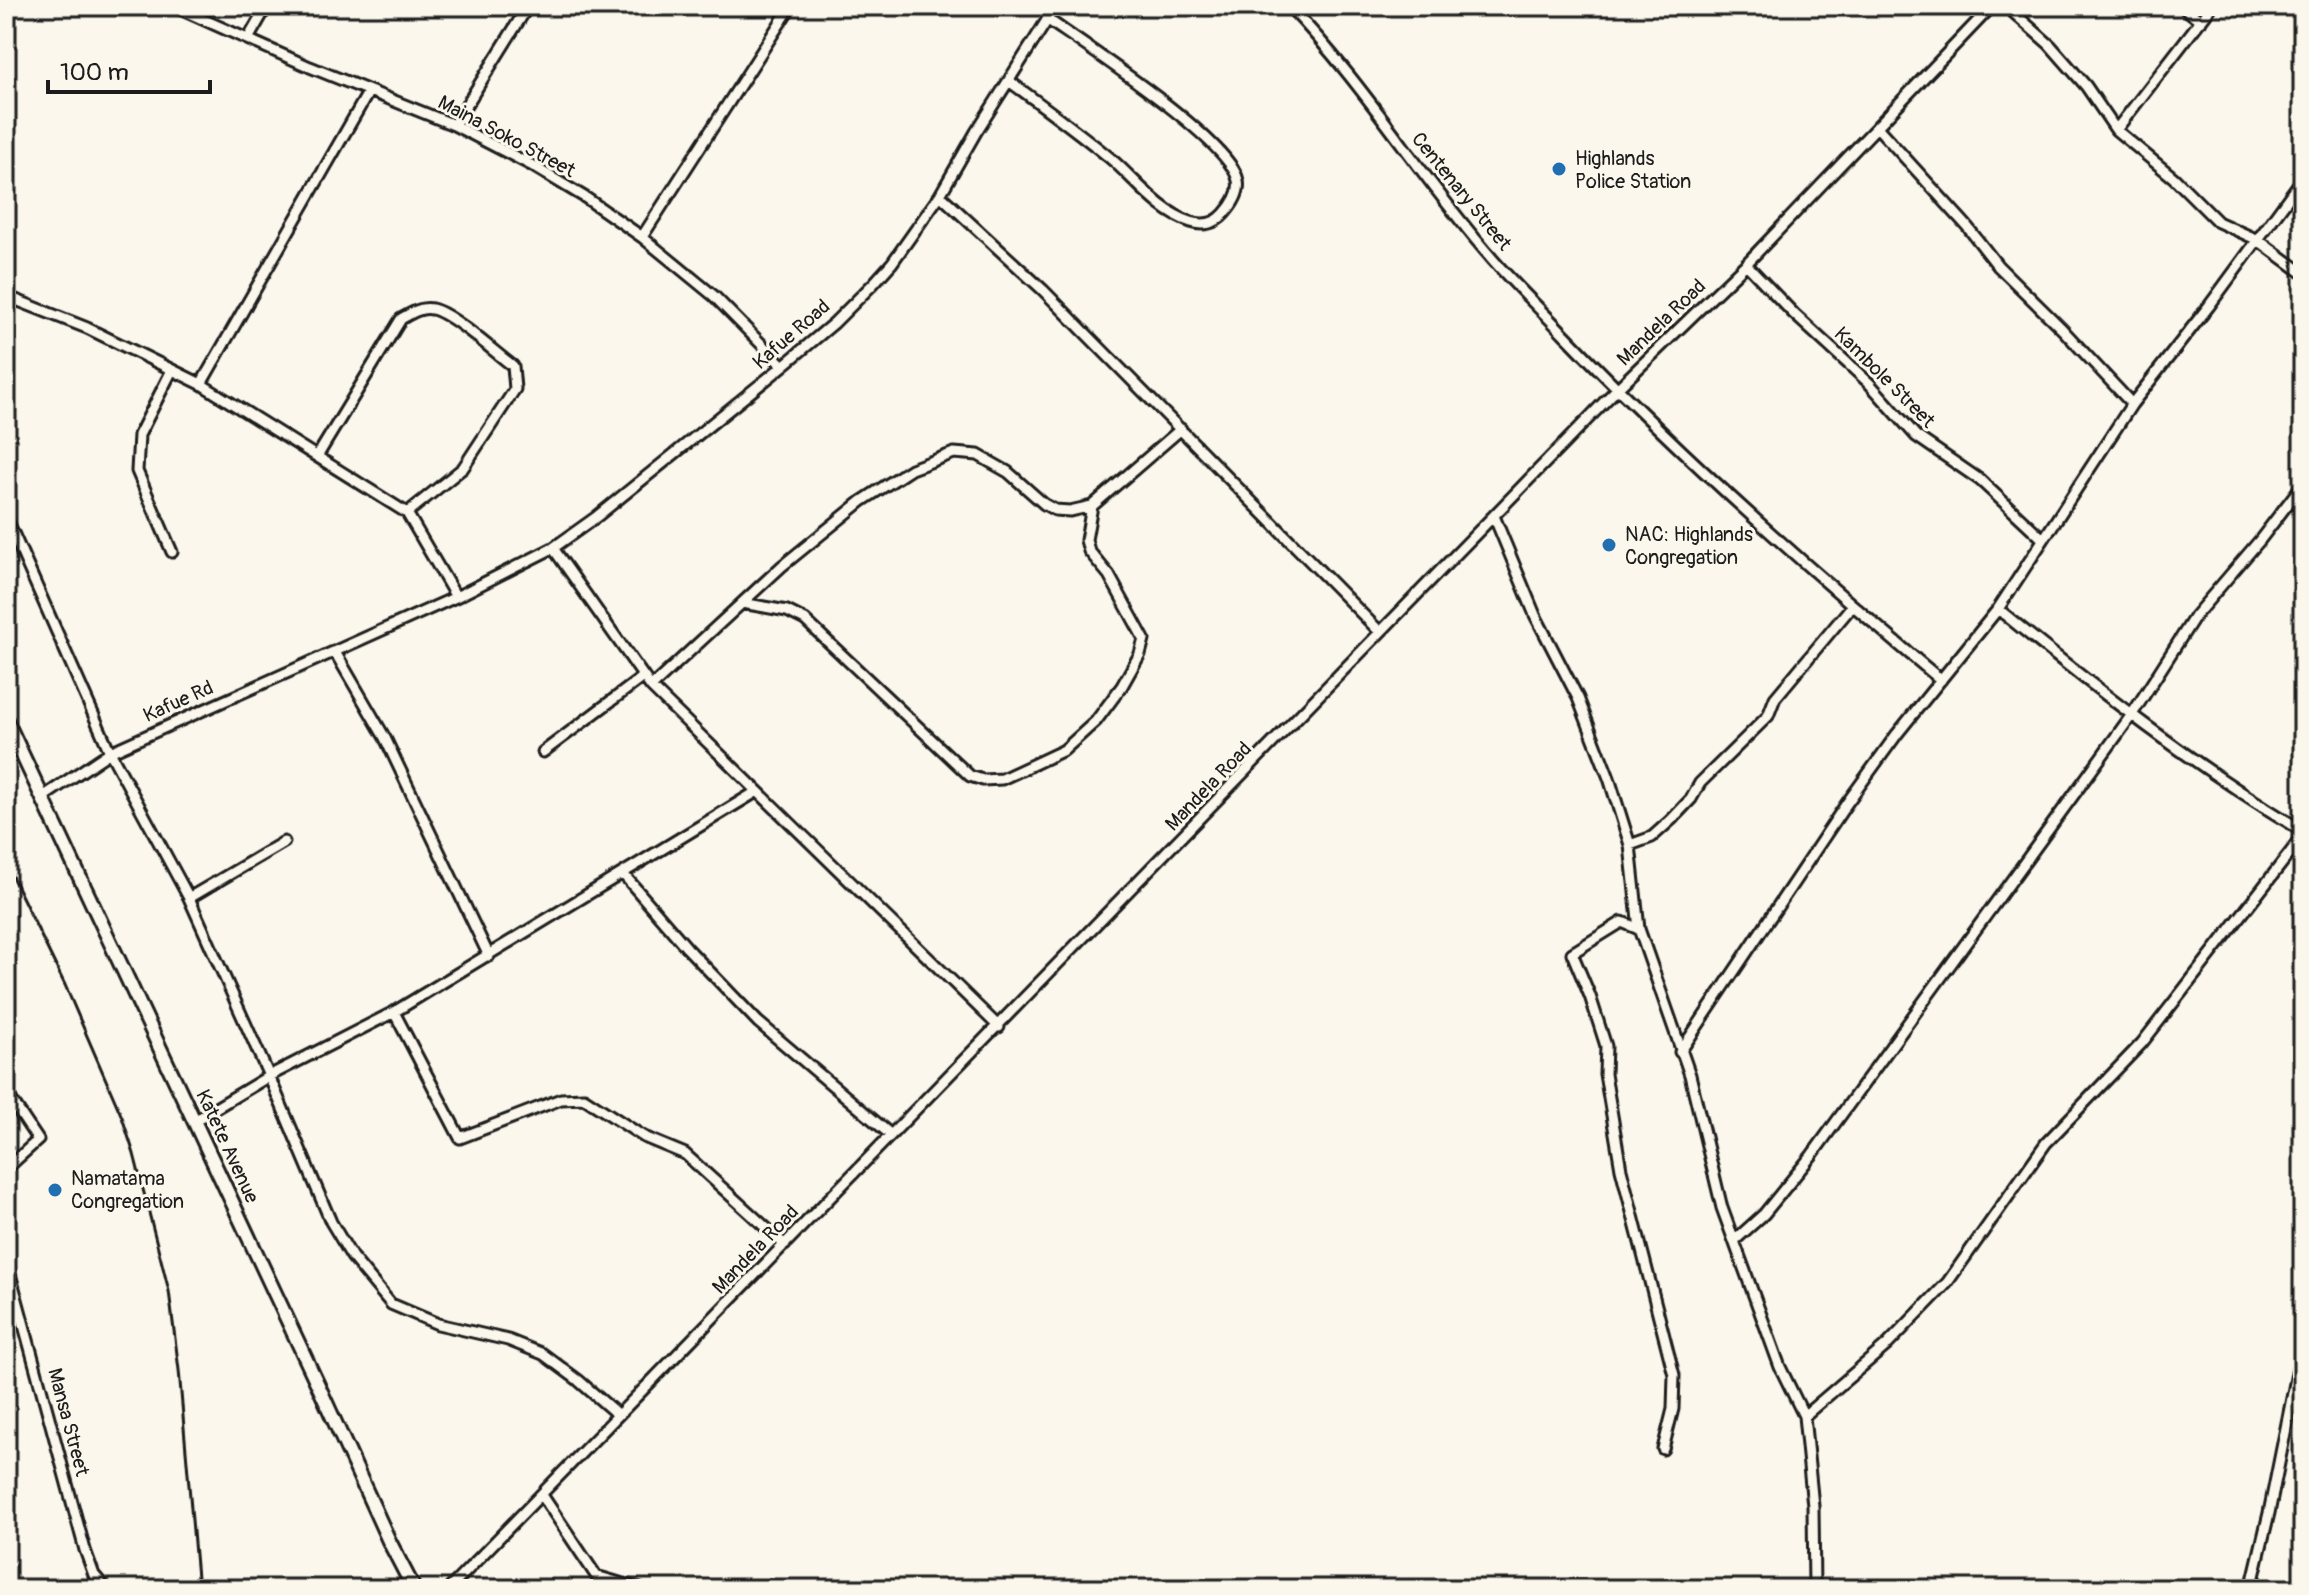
<svg xmlns="http://www.w3.org/2000/svg" width="2309" height="1595" font-family="Pangolin,sans-serif">
  <style>
    .lines { fill: none; stroke-linecap: round; stroke-linejoin: round }
    .street-casing { stroke: #1c1c1c; stroke-width: 15 }
    .secondary-casing { stroke: #1c1c1c; stroke-width: 18 }
    .street { stroke: #fbf7ec; stroke-width: 9 }
    .secondary { stroke: #fbf7ec; stroke-width: 12 }
    .rail { stroke: #1c1c1c; stroke-width: 3 }
    .poi-dot { fill: #1f6fb2; stroke: #fbf7ec; stroke-width: 3 }
    .labels { text-anchor: middle; stroke-width: 6; stroke-linejoin: round; paint-order: stroke }
    .street-label { font-size: 20px; fill: #1c1c1c; stroke: #fbf7ec }
    .poi-label { font-size: 20px; fill: #1c1c1c; stroke: #fbf7ec; text-anchor: start }
  </style>
  <rect width="100%" height="100%" fill="#fbf7ec"/>
  <filter id="ink" filterUnits="userSpaceOnUse"><feTurbulence type="fractalNoise" baseFrequency=".0125" numOctaves="2"/><feDisplacementMap in="SourceGraphic" scale="16" xChannelSelector="R" yChannelSelector="G"/><feConvolveMatrix kernelMatrix="1 2 1 2 8 2 1 2 1" color-interpolation-filters="sRGB"/></filter>
  <g filter="url(#ink)">
    <g class="lines">
      <defs>
        <path id="street" d="M173,6L310,67L454,125L531,165L586,198L642,237L714,296L783,366
          M1289,6C1365,85 1422,179 1494,261C1517,287 1542,311 1565,335C1683,458 1810,571 1941,680
          M2006,6L2050,45L2086,86L2116,130L2174,178L2218,222L2258,240L2303,273
          M2182,6L2201,21
          M248,39L267,6
          M1009,81C1043,106 1077,131 1110,158C1135,179 1159,212 1191,222C1203,226 1215,224 1224,214C1233,204 1242,190 1237,177C1223,136 1087,47 1047,19
          M454,125L528,6
          M1877,127L1966,225L1998,266L2062,329L2132,404
          M2116,130L2212,6
          M940,195L1043,290L1380,632
          M642,237L791,6
          M1746,264L1794,314L1869,383L1916,436L1980,480L2043,539
          M6,296L87,328L201,384L407,513L456,597
          M201,384L369,91
          M318,455L401,319C411,313 420,307 432,309C452,313 494,352 513,366L515,389L463,468L407,513
          M1494,516L1535,615L1578,698L1609,778L1630,845L1639,929L1690,1075L1722,1208L1780,1367L1804,1416L1813,1506L1814,1589
          M6,517L110,752L189,898L269,1076L394,1012L756,792
          M553,548L651,687L999,1027
          M172,552L137,471L139,435L172,370
          M742,603L787,611L805,620L970,776L983,780L1002,779L1064,750L1096,721L1122,686L1140,654L1144,639L1109,575L1089,551L1086,540L1092,506L1181,429
          M1998,609C2096,689 2194,766 2303,831
          M335,652L385,738L489,956
          M651,687L782,566L862,501L911,469L954,453L978,455L1008,472L1044,504L1055,510L1070,511L1092,506
          M543,752L643,677
          M43,797L110,752L456,597L553,548L595,518L783,366L834,323L874,283L892,263L940,195L976,132L1056,6
          M1630,845L1652,837L1671,820L1691,799L1700,783L1768,716L1775,698L1852,606
          M624,875L687,948L758,1022L891,1135
          M189,898L284,842
          M1639,929L1622,922L1572,953L1590,996L1606,1046L1605,1074L1621,1169L1674,1375L1673,1409L1663,1449
          M6,1003V1002
          M394,1012L460,1138L561,1099L584,1098L644,1137L685,1154L785,1245
          M1680,1052L1847,803L1897,734L1998,609L2132,404L2209,306L2303,178
          M6,1092L38,1140L6,1169
          M194,1121L269,1076L331,1222L352,1257L391,1304L438,1324L508,1340L543,1354L578,1380L618,1415
          M1734,1241L1764,1214L1812,1155L2131,716L2195,616L2260,540L2303,484
          M6,1259L85,1550L94,1575L106,1589
          M1804,1416L1887,1345L1947,1283L2046,1143L2142,1043L2303,836
          M542,1495L605,1589
          M596,1576L640,1589
          M449,1589L1617,389L1746,264L1992,6
          M2251,1589L2269,1513L2303,1343"/>
        <path id="secondary" d="M6,720L318,1385L389,1541L414,1589"/>
      </defs>
      <!-- street casing -->
      <use href="#street" class="street-casing"/>
      <!-- secondary casing -->
      <use href="#secondary" class="secondary-casing"/>
      <!-- street -->
      <use href="#street" class="street"/>
      <!-- secondary -->
      <use href="#secondary" class="secondary"/>
      <!-- rail -->
      <path class="rail" d="M6,864L65,985L122,1117L134,1154L169,1291L179,1370L198,1589"/>
    </g>
  </g>
  <!-- markers -->
  <g class="poi-dot">
    <circle cx="1559" cy="169" r="8"/>
    <circle cx="1609" cy="545" r="8"/>
    <circle cx="55" cy="1190" r="8"/>
  </g>
  <g class="labels">
    <!-- street labels -->
    <g class="street-label">
      <text transform="translate(507 136) rotate(28)" y="7">Maina Soko Street</text>
      <text transform="translate(1462 191) rotate(51)" y="7">Centenary Street</text>
      <text transform="translate(1661 322) rotate(-44)" y="7">Mandela Road</text>
      <text transform="translate(791 334) rotate(-41)" y="7">Kafue Road</text>
      <text transform="translate(1885 377) rotate(45)" y="7">Kambole Street</text>
      <text transform="translate(178 701) rotate(-24)" y="7">Kafue Rd</text>
      <text transform="translate(1208 786) rotate(-46)" y="7">Mandela Road</text>
      <text transform="translate(228 1146) rotate(65)" y="7">Katete Avenue</text>
      <text transform="translate(755 1249) rotate(-46)" y="7">Mandela Road</text>
      <text transform="translate(69 1422) rotate(75)" y="7">Mansa Street</text>
    </g>
    <!-- poi labels -->
    <g class="poi-label">
      <text x="1575" y="165">Highlands<tspan x="1575" dy="23">Police Station</tspan></text>
      <text x="1625" y="541">NAC: Highlands<tspan x="1625" dy="23">Congregation</tspan></text>
      <text x="71" y="1185">Namatama<tspan x="71" dy="23">Congregation</tspan></text>
    </g>
  </g>
  <!-- margin -->
  <rect width="2309" height="1595" fill="none" stroke="#fbf7ec" stroke-width="32"/>
  <rect x="16" y="16" width="2277" height="1563" fill="none" stroke="#1c1c1c" stroke-width="3" filter="url(#ink)"/>
  <!-- scale -->
  <path d="M48 80v12h162v-12" fill="none" stroke="#1c1c1c" stroke-width="4"/>
  <text x="60" y="80" font-size="24" fill="#1c1c1c" stroke="#fbf7ec" stroke-width="6" paint-order="stroke">100 m</text>
</svg>
